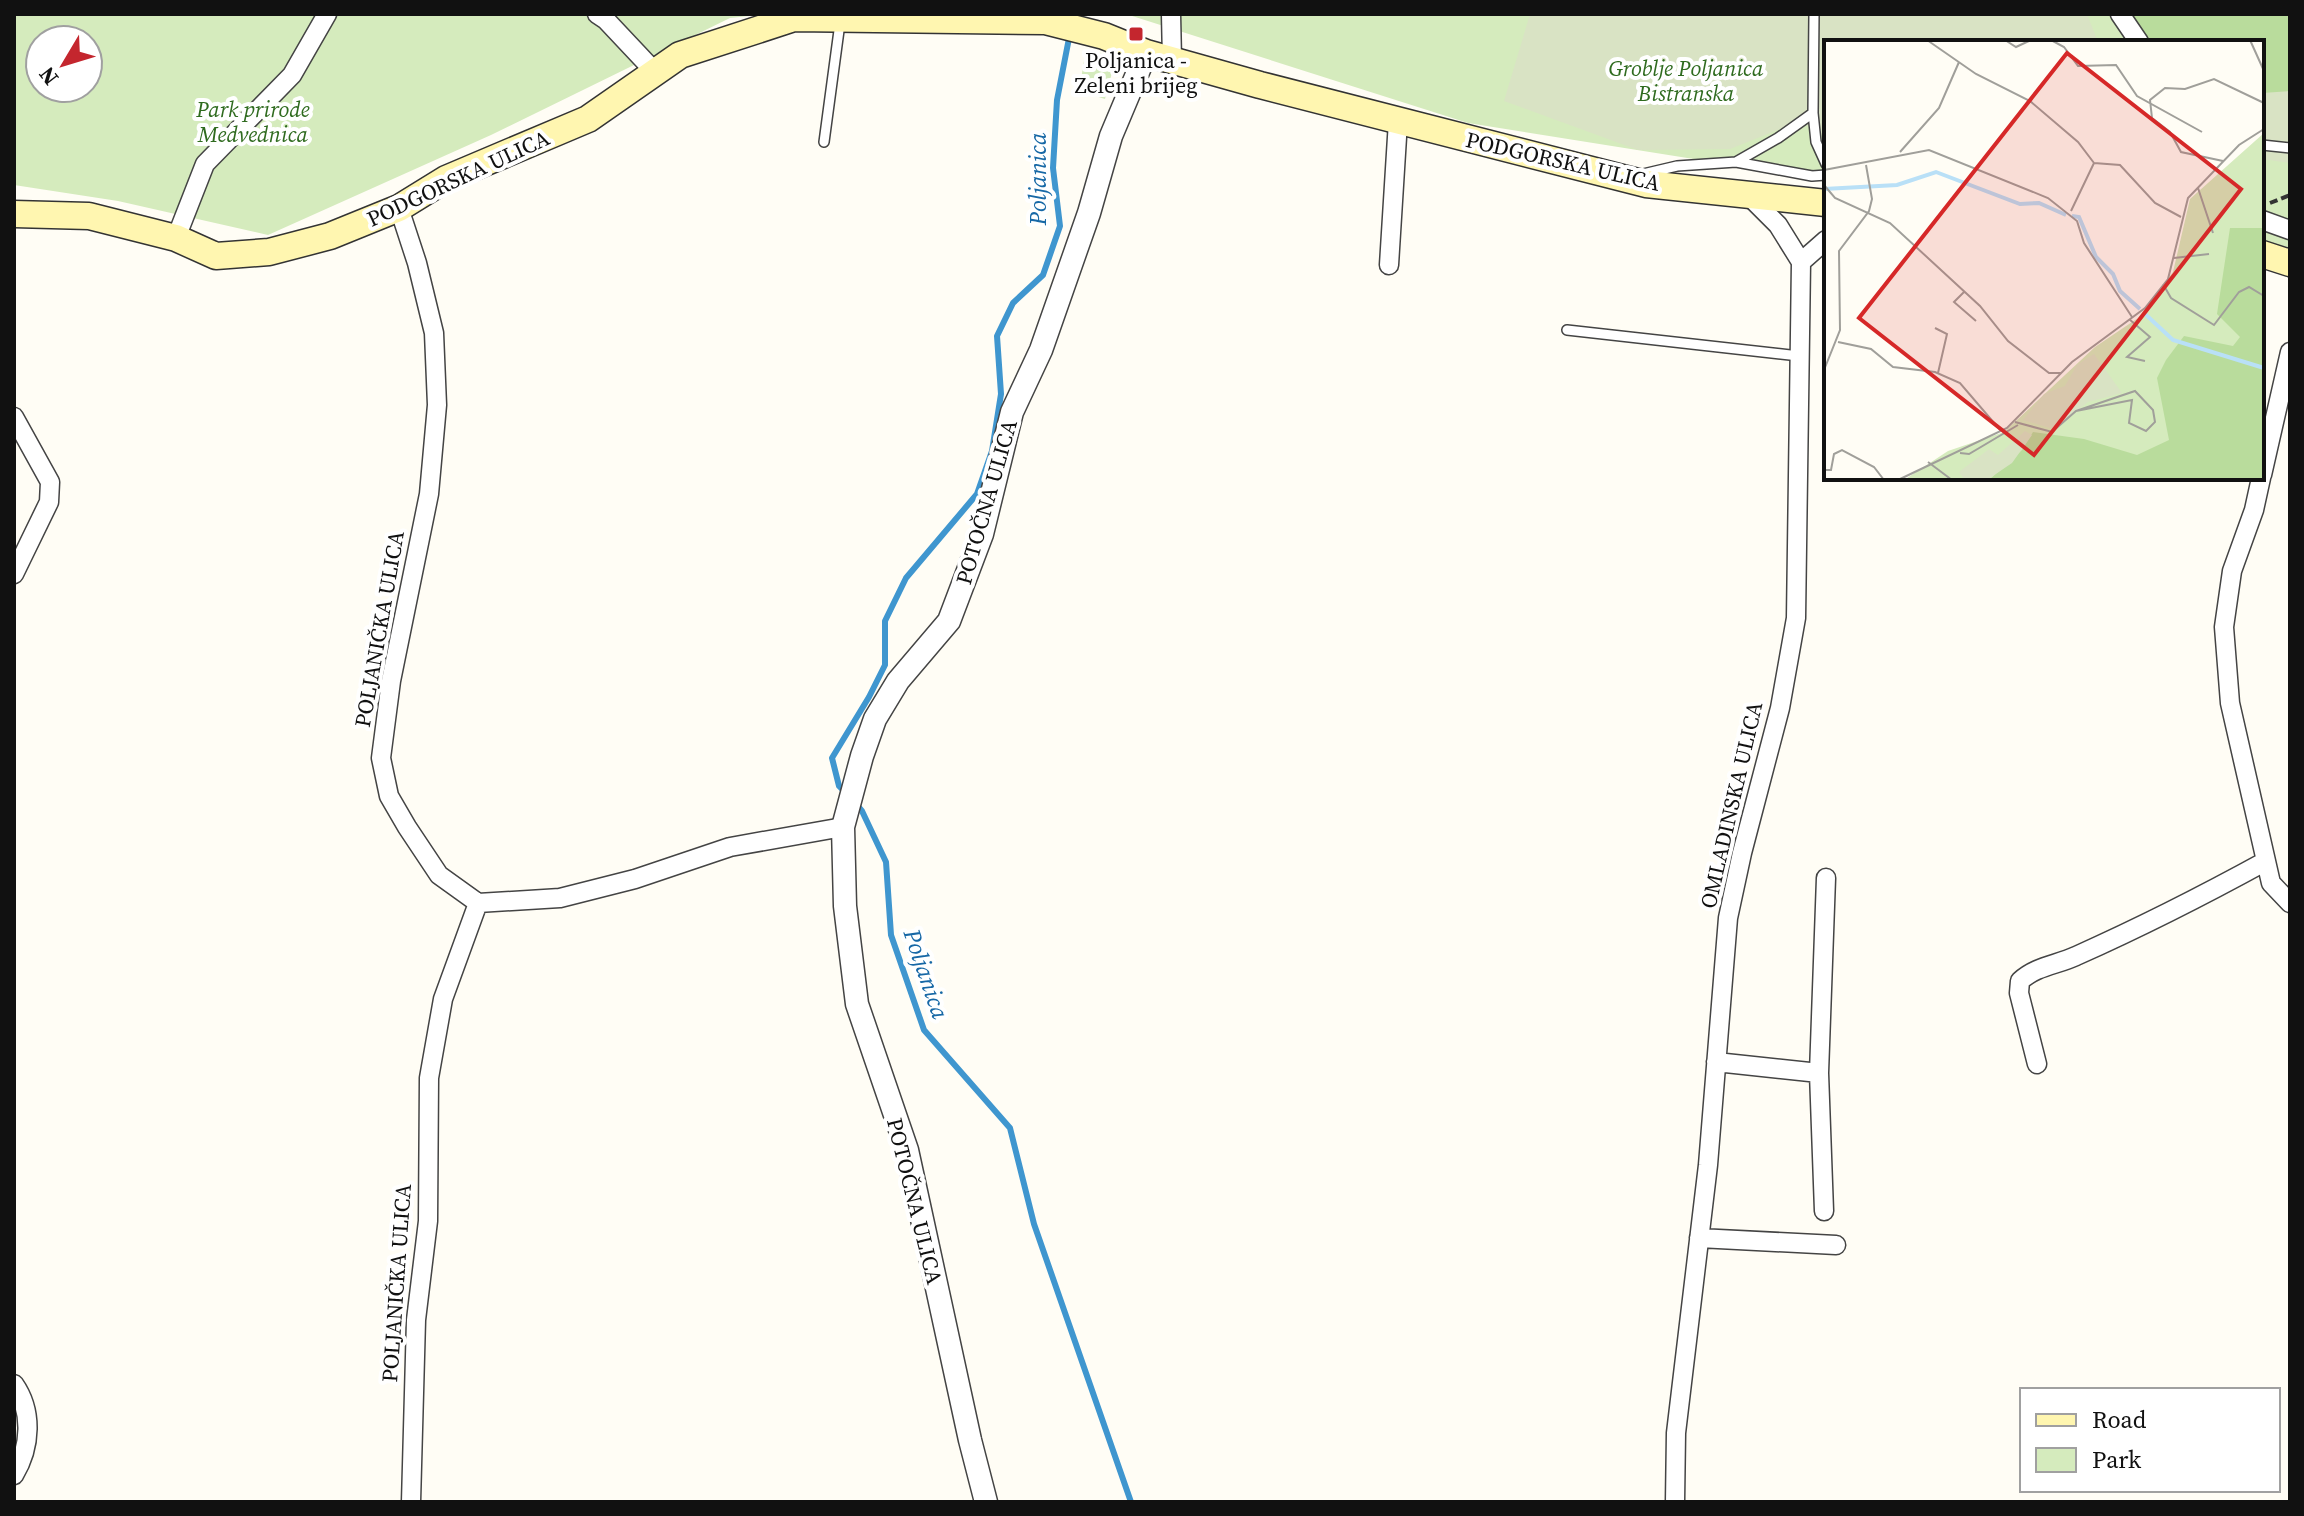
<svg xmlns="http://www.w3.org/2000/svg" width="2304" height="1516" font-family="'Source Serif 4',serif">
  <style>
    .green { fill: #d5ebbd; fill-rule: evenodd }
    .forest { fill: #b9dc9c }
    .cemetery { fill: #d9e3c4 }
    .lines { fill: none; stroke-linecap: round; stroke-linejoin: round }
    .stream { stroke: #3f96cf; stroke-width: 6 }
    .service-casing { stroke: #444; stroke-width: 12 }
    .minor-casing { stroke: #444; stroke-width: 21 }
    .tertiary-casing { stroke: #444; stroke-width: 25 }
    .secondary-casing { stroke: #333; stroke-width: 29 }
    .path { stroke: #333; stroke-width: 4; stroke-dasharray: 8 4; stroke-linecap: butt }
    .service { stroke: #fff; stroke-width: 9 }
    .minor { stroke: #fff; stroke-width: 18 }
    .tertiary { stroke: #fff; stroke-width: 22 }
    .secondary { stroke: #fff6b0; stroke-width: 26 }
    .poi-dot { fill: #c4262e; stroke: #fff; stroke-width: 3 }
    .labels { text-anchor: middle; stroke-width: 8; stroke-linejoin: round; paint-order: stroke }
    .poi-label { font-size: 22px; fill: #111; stroke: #fff }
    .park-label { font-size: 22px; font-style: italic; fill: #2f6b1f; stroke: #fff }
    .street-label { font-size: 22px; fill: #111; stroke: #fff }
    .water-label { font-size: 24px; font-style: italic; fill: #1768a6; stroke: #fff }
    .inset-river { fill: none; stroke: #b9e0f7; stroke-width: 4 }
    .inset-road { fill: none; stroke: #a09f9a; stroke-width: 2 }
    .view { fill: #d62828; fill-opacity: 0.15; stroke: #d62828; stroke-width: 4 }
    .inset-edge { fill: none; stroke: #111; stroke-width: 4 }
  </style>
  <rect width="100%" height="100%" fill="#fffdf5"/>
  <!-- green -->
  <path class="green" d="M14,14H769L730,18L491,135L268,235L118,201L14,185ZM40,40H88V88H40Z
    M1069,14H2290V251L2262,248V42H1826V180L1468,123L1129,15Z
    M1086,49L1116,57L1105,99L1079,91Z"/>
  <!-- forest -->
  <path class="forest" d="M2131,14H2290V96L2262,105V42H2150Z"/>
  <!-- cemetery -->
  <path class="cemetery" d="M1530,14H2087L2098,42H1826V141L1822,135L1800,121L1730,149L1638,150L1504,101Z
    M2290,91V163L2262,159V93Z"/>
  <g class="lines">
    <!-- stream -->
    <path class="stream" d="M846,793L839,786L832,758L869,697L885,665V621L906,578L977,494L992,451L1001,394L997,336L1013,303L1043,275L1060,226L1053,168L1057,100L1070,33
      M856,804L862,811L886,862L891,935L924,1030L1010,1128L1034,1224L1131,1502"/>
    <defs>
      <path id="service" d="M1813,113L1816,142L1826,164
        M824,142L840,23
        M2262,145L2290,148
        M1736,162L1812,176L1826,175
        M1643,174L1677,166L1736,162L1778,138L1813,113L1814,14
        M1567,330L1799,356"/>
      <path id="minor" d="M597,14L606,20L654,71
        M1171,14L1172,60
        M2120,14L2139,42
        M399,208L417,263L434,333L437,405L429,494L391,681L381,758L389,796L407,827L439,875L478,903
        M2262,220L2290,230
        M176,238L205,164L292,75L327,14
        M1801,262L1826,240
        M1389,265L1398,121
        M14,417L50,482L49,502L14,574
        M2262,475L2290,352
        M2261,478L2254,510L2232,571L2224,627L2230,703L2271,883L2290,903
        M478,903L560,898L635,879L730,847L843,827
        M1716,1062L1819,1073L1826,878
        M2037,1064L2019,993L2020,981C2036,966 2057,965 2076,956C2141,927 2204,895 2266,861
        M1819,1073L1824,1211
        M1699,1238L1836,1245
        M14,1384C33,1411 31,1447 14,1475
        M411,1502L416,1320L428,1221L429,1078L443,999L478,903
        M1675,1502L1676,1433L1708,1165L1728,918L1742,853L1780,708L1796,618L1801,262L1778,225L1746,193"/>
      <path id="tertiary" d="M986,1502L970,1440L907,1150L857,1004L845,906L843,827L862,756L875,719L898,681L949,621L982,534L1012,412L1041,350L1089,213L1111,136L1146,53"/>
      <path id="secondary" d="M14,214L89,216L176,238L216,256L269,252L330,236L399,208L446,179L588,119L680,55L794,18L1045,21L1104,36L1146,53L1260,85L1646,184L1826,203
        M2262,254L2290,263"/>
    </defs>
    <!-- service casing -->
    <use href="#service" class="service-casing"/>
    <!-- minor casing -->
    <use href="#minor" class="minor-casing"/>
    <!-- tertiary casing -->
    <use href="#tertiary" class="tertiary-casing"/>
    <!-- secondary casing -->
    <use href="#secondary" class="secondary-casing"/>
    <!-- path -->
    <path class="path" d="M2270,203L2290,195"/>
    <!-- service -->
    <use href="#service" class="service"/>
    <!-- minor -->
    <use href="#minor" class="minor"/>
    <!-- tertiary -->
    <use href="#tertiary" class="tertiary"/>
    <!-- secondary -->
    <use href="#secondary" class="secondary"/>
  </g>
  <!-- markers -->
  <rect class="poi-dot" x="1128" y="26" width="16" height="16" rx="4"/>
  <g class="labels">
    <!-- poi labels -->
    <g class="poi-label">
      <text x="1136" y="68">Poljanica -<tspan x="1136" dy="25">Zeleni brijeg</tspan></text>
    </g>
    <!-- park labels -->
    <g class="park-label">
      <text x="1686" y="76">Groblje Poljanica<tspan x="1686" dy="25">Bistranska</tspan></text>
      <text x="253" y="117">Park prirode<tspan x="253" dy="25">Medvednica</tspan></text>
    </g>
    <!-- street labels -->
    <g class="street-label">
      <text transform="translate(1563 161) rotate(13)" y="8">PODGORSKA ULICA</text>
      <text transform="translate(458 178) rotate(-25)" y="8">PODGORSKA ULICA</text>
      <text transform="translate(986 502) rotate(-74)" y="8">POTOČNA ULICA</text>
      <text transform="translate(379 629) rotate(-80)" y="8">POLJANIČKA ULICA</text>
      <text transform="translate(1731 805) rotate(-77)" y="8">OMLADINSKA ULICA</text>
      <text transform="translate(915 1201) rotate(76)" y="8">POTOČNA ULICA</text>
      <text transform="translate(396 1283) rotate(-86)" y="8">POLJANIČKA ULICA</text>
    </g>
    <!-- water labels -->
    <g class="water-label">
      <text transform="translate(1038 179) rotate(-90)" y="8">Poljanica</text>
      <text transform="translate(926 974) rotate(71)" y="8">Poljanica</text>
    </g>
  </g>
  <!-- overview -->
  <g transform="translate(1824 40)">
    <rect width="440" height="440" fill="#fffdf5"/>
    <path d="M440,93V440H80L124,411L180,392L271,307L314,278L349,232L366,159Z" fill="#d5ebbd"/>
    <path d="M406,188H440V440H165L198,410L209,392L260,399L313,415L345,400L333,338L342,320L360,296L409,306L416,297L393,274Z" fill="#b9dc9c"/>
    <path d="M270,314L298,353L264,362L230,389L199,380L220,354L241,346L253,325ZM201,391L208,395L188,423L163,440H141L135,432L165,409L174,415Z" fill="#d9e3c4"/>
    <path class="inset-river" d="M0,149L73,145L112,132L196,164L215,163L242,175M248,176L255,177L272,217L289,234L296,251L316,269M320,273L349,300L440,328"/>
    <path class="inset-road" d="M103,0L152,34L206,61L254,102L270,123M181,0L192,7L207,0M227,0L240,7L254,26L292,25L313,56L378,92M426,0L440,31M76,112L115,68L135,22M399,121L357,112L346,92L328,78L326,60L341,48L361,49L390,39L440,63M270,123L296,125L331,163L357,177M0,130L105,110L224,158L253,181L260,203L308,277M0,145L11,158L66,183L156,266L184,301L225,333H237M374,148L389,193M247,171L270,123M350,218L385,214M339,244L347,258L390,285L415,252L425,247L440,256M140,252L130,262L152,281M305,279L326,297L303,317L321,321M111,288L123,294L114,333M14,302L47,309L69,327L111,332L136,343L177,391M0,330L16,290L15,211L45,171L48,159L42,125M191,382L228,392L252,371L308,360L305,383L322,391L331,382L329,370L311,351L252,371M136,413L145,414L194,385M104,422L128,440M0,430H7L10,414L18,410L50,427L60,440M74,440L183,388L248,322L321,268L344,239L364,158L415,105L440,89"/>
    <path class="view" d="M243,13L417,149L210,415L35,278Z"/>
    <rect width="440" height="440" class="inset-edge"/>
  </g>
  <!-- border -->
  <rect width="2304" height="1516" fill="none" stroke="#111111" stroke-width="32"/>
  <!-- legend -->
  <rect x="2020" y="1388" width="260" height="104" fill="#ffffff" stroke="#a0a0a0" stroke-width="2"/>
  <rect x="2036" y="1414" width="40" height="12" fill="#fff6b0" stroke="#a0a0a0" stroke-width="2"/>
  <text x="2092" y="1428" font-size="24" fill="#111111">Road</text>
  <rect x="2036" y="1448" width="40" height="24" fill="#d5ebbd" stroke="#a0a0a0" stroke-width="2"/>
  <text x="2092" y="1468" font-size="24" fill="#111111">Park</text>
  <!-- north arrow -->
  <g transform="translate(64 64) rotate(232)"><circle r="38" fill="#ffffff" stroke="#a0a0a0" stroke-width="2"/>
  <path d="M0-6L14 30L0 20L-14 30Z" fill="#c4262e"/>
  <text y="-12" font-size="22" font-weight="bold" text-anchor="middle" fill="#111111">N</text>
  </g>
</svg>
